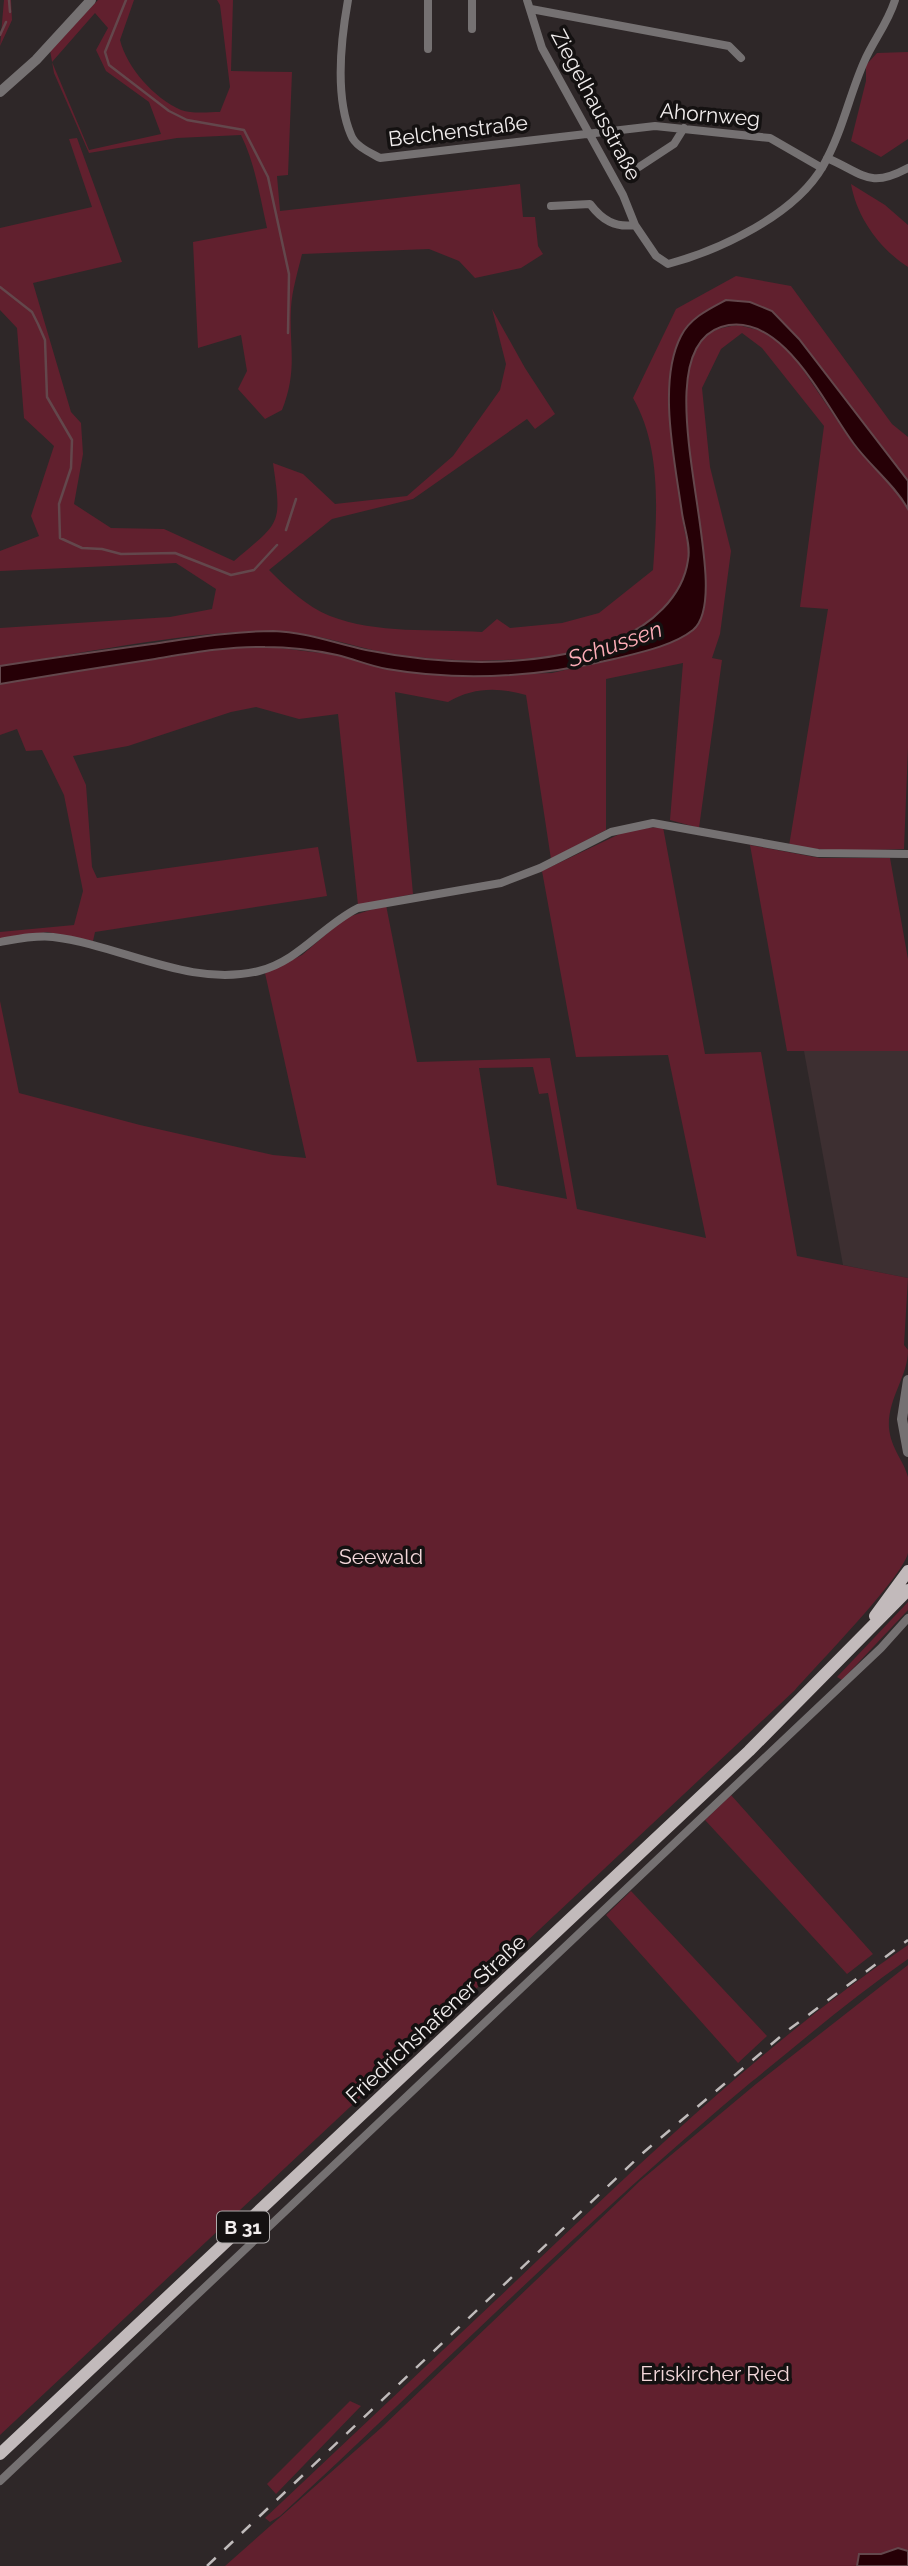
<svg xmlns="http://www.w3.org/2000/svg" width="908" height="2566" font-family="Raleway,sans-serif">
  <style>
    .built { fill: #3d2f31 }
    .green { fill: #61202e; fill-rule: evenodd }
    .water { fill: #260006; stroke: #63474c; stroke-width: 2 }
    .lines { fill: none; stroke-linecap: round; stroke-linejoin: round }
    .stream { stroke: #63474c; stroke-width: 2.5 }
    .minor { stroke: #757172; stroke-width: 8 }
    .tertiary { stroke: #757172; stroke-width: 10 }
    .primary { stroke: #c2babb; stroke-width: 12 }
    .rail { stroke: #c0bbbb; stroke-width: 2.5; stroke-dasharray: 12 12; stroke-linecap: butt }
    .labels { text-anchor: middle; stroke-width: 7; stroke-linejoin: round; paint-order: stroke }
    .shield { fill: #141111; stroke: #afacac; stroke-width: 2 }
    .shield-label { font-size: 19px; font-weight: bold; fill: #f2eeee }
    .street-label { font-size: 21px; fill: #f2eeee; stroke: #141111 }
    .park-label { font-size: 21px; fill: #f3d7da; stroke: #141111 }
    .water-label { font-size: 23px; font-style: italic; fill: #fdadb7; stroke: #141111 }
  </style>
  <rect width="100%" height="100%" fill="#2e2728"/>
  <!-- built -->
  <path class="built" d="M804,1051H908V1278L843,1265Z"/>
  <!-- green -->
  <path class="green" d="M4,0H11L12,20L0,46Z
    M98,0H134L120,40C127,68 154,98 181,110C192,114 209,112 220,112L230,87L220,5L217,0H233L231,71L292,72L288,175L277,176L280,211L520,184L523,217H535L538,246L543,254L521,268L475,278L459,261L429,249L302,254C298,271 292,290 291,308C289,348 298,369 282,410L265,419L238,389L247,371L241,335L198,348L193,242L267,228C260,197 255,163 241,135L177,138L89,153L54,73L50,50ZM95,13L108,28L96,50L106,71L149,102L161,134L89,150L52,62Z
    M908,52V139L881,157L851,141L866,81V65L877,53Z
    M77,138L122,262L33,283L71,412L81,423L83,454L74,504L111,528L164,529L234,561C281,521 282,526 273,463L303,474L335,504L407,496L453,456L500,390L506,364L492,309L525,368L555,414L535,429L527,419L413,499L332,519L269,570C287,588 306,606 330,616C376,634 434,629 482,632L497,619L510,628L562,623L599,613L653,570C657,514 662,448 633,398L676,309L736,276L791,286L892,424L908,437V481L799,339L772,311L682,334C682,394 678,455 682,514C683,528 688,542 689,556C689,565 683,583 678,591C629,666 486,666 407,656C362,651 319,632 273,631C187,631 86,653 0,666V628L170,617L212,609L216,589L176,563L0,571V551L39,536L31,516L54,446L24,418L17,328L0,310V228L92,207L69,139Z
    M851,184L885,205L908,225V267C880,249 857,218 851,184Z
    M738,325L766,332L791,352L855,447L899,493L908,509V748L904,849L836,851L789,846L828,609L800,607L824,426L762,348L742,333L721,349L702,388L710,467L731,551L720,634L712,658L722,660L699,828L670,820L683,663L606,679V830L551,859L526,695C499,687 473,687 448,702L395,692L413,894L358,905L338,714L299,719L256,707L231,712L128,746L73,756L86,785L92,867L97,878L318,847L327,896L95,932L93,941L47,932L0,939V932L74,925L83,891L64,795L42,750L26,751L17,729L0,735V684L209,650L263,646L338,655L384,669L446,676L552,673L633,654L673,640L705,608C704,588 705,568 703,549C696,484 667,403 700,342C707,330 725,327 738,325Z
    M663,827L705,1054L761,1052L797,1256L908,1278L904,1345L908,1350C908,1377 887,1399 889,1428C891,1449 904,1461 908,1477C908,1491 908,1539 908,1553C903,1577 816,1666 795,1690L0,2435V1001L19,1093L140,1125L273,1155L306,1158L265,973L302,955L345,918L386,905L417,1062L550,1058L577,1209L706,1238L668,1055L576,1057L542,871L630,829ZM533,1067L539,1094L548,1093L567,1199L497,1185L479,1068Z
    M750,845L820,858H890L908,959V1051H787Z
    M908,1602V1610L842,1680L837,1677Z
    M731,1795L873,1954L847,1974L705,1820Z
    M631,1891L767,2036L738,2063L606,1915Z
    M908,1945V1959C853,1997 802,2041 750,2083C586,2220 436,2372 280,2516L270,2522L265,2518C342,2445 419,2373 496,2300C627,2176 758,2047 908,1945Z
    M908,1965V2566H225L381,2428L640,2181L756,2084Z
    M350,2401L361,2406L276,2494L267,2484Z"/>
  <!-- water -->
  <path class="water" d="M726,300L750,302L772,311L799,339L908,481V509C894,484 871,467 854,444C825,406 782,308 721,327C636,355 740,591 693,630C673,646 638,653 614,659C539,677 463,682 387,669C370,666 354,659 337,655C314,650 289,647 265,647C229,646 191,653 155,659C103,667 52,675 0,684V666C51,658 101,651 152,644C192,638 233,631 273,631C306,632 334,643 366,650C447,666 539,669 617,639C650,626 683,597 688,560C691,546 684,527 682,513C675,462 657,382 681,336C690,318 709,309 726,300Z
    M898,2548L908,2551V2566H857L859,2554H881Z"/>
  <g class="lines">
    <!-- stream -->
    <path class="stream" d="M9,0L10,12
      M126,0L105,52L109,65L169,111L187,120L244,130L268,177L289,274L288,333
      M0,35L6,22
      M0,287L32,312L38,324L45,340L47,397L72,440L71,468L59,504L60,538L82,548L102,549L121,554L175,553L231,575L254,570L277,545
      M286,530L296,499"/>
    <!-- minor -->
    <path class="minor" d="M348,0C341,39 335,97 351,135C355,146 369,152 380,158L655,126L770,138L822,168
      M527,0L542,48L623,195L635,225L656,256L668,264C720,250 795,215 823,166C842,133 849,96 864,62C873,41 888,23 895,0
      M531,9L729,46L741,58
      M472,29V0
      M428,49V0
      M827,158C864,174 869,189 908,168
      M639,167L674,144L684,128
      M551,206L590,204C602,220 615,228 635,225
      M0,942C17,939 36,935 53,937C121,945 189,988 259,971C299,961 322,926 358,908L501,883L540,868L611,832L653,823L818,853L908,854
      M0,2481L881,1648L908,1618"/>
    <!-- tertiary -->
    <path class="tertiary" d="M0,92L36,60L91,0
      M908,1380L902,1419L908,1452"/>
    <!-- primary -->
    <path class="primary" d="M875,1616L908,1571
      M0,2454L749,1751L908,1590"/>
    <!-- rail -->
    <path class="rail" d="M207,2566L644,2152L787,2031L908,1940"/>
  </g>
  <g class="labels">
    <!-- shield labels -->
    <rect class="shield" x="217" y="2211.5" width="52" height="31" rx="5"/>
    <g class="shield-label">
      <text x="243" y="2234">B 31</text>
    </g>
    <!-- street labels -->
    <g class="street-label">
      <text transform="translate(596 105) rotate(62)" y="7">Ziegelhausstraße</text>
      <text transform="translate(710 115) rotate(5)" y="7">Ahornweg</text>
      <text transform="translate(458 131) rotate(-7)" y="7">Belchenstraße</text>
      <text transform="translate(436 2019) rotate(-43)" y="7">Friedrichshafener Straße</text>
    </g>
    <!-- park labels -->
    <g class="park-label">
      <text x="381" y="1564">Seewald</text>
      <text x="715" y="2381">Eriskircher Ried</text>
    </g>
    <!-- water labels -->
    <g class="water-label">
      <text transform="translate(615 644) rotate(-19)" y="8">Schussen</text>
    </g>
  </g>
</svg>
